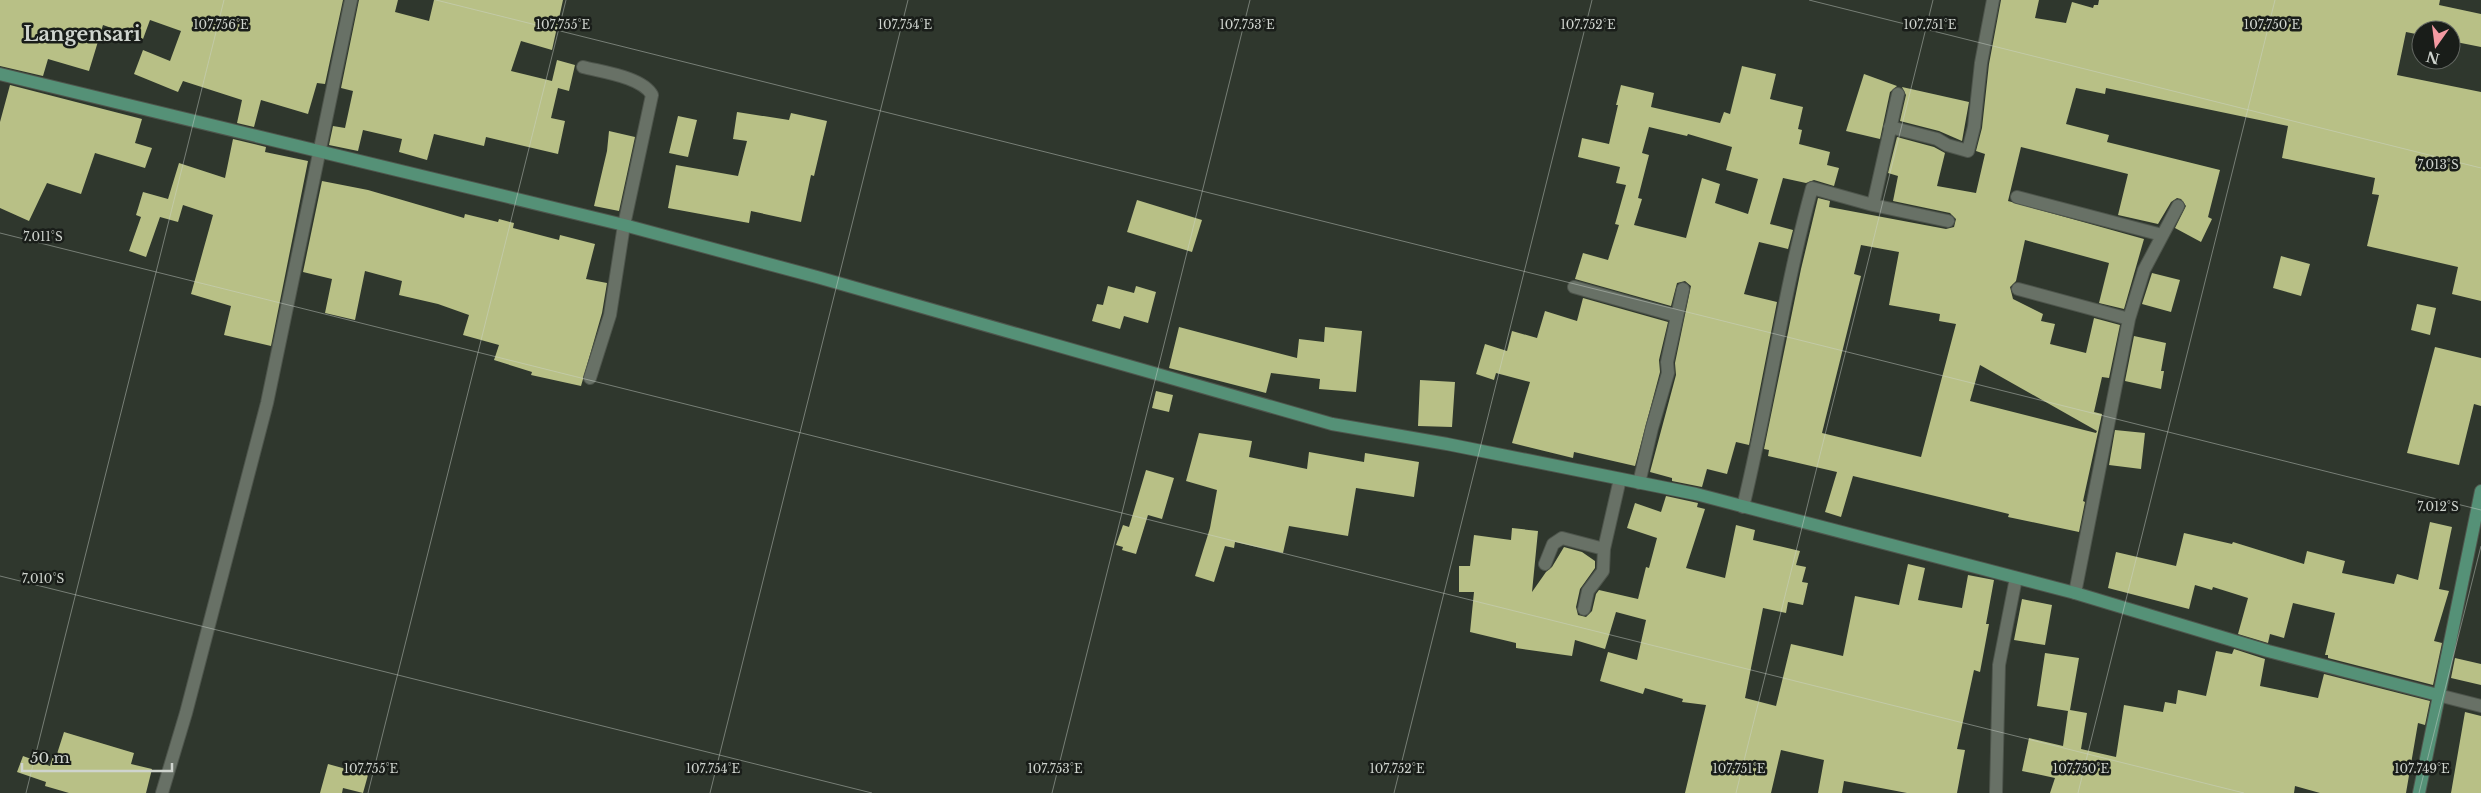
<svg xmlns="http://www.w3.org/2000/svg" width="2481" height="793" font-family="'Libre Baskerville',serif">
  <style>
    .building { fill: #b8c086; fill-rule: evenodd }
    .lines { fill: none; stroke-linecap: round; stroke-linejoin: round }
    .minor-casing { stroke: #4e554c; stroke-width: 14 }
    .major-casing { stroke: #4e554c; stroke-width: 14 }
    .minor { stroke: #687166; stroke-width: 12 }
    .major { stroke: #559177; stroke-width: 12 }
    .ticks { fill: none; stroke: #cfd4ce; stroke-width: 1; stroke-opacity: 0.45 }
    .labels { text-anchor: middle; stroke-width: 5; stroke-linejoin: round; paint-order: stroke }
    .quarter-label { font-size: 20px; font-weight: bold; fill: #cfd4ce; stroke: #191d19 }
    .ticks-label { font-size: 12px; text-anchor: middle; fill: #cfd4ce; stroke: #191d19; stroke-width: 5; stroke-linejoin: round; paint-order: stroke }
  </style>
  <rect width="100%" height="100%" fill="#2f372d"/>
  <!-- building -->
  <path class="building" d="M0,0H343L325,84L317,83L308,114L261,100L254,127L237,123L242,100L183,81L178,92L134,74L143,50L170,61L181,31L150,20L143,39L103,25L89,71L48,59L43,76L0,66Z
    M359,0H398L395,12L429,21L434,0H563L552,50L521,41L511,71L552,81L557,60L575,65L569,91L558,88L551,118L565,121L558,154L486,137L484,146L434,134L427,160L399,152L402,139L363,130L358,151L329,145L333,126L345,128L353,91L341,88Z
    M2001,0H2039L2035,18L2066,23L2072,2L2093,8L2094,5H2098L2099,0H2440L2439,5L2481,14V47L2451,41V30H2421V35L2406,32L2397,75L2481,92V301L2452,294L2458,267L2367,246L2379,195L2372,194L2375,178L2282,158L2288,126L2106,88L2105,94L2076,88L2066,124L2109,135L2107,142L2220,170L2208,217L2212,219L2201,242L2175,228L2186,206L2181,199L2177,198L2171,202L2158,224L2118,215L2128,174L2021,147L2008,201L2144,239L2124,309L2099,303L2109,263L2025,240L2016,281L2010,287L2013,299L2043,314L2041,321L2055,324L2050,344L2086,353L2094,318L2120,325L2109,378L2102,377L2094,412L2102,414L2083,501L2085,502L2079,532L2008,517L2009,514L1853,476L1841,517L1825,512L1837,472L1768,456L1769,450L1764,449L1801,269L1818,198L1830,201L1829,207L1946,229L1954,227L1956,219L1950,213L1893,201L1898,176L1888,173L1897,137L1934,147L1945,153L1937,186L1976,193L1985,154L1976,151L1982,128L1989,64ZM1861,245L1899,252L1889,305L1940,314L1939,321L1956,324L1921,457L1822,433L1861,276L1854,274ZM1980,365L2097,431L2096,433L1970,401Z
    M1742,66L1776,74L1770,99L1803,107L1798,129L1802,130L1799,144L1830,152L1827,165L1839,168L1834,186L1814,180L1806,183L1783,178L1770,224L1793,230L1788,249L1759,242L1744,294L1777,302L1749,445L1736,442L1727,474L1707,469L1702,487L1672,481V478L1650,472L1676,375L1675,363L1691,286L1685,281L1677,283L1671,306L1575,279L1583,253L1608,260L1619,225L1615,224L1626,185L1616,183L1620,167L1578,157L1582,138L1609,144L1618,105H1616L1621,85L1654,93L1651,107L1720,123L1724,112L1730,114ZM1649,127L1687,136L1688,134L1732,147L1726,170L1758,179L1748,214L1715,203L1720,184L1702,178L1686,238L1634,225L1642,199L1638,198L1649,155L1642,153Z
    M1864,74L1897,86L1890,92L1880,139L1846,131Z
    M10,85L142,119L135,143L152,148L145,168L95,153L81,194L47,183L29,221L0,208V122Z
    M1902,87L1969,102L1962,141L1939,131L1900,121L1906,95Z
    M737,112L789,120L791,113L827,121L814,176L811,175L801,222L751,211L749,223L668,208L676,165L738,176L747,141L733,139Z
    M678,116L697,120L688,157L669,153Z
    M609,131L635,137L619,211L594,206L607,151Z
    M233,139L266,147L265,152L308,161L271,346L224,335L231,306L191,294L213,215L183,205L178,222L160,217L146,257L129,251L141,217L136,215L143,192L168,199L179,163L225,178Z
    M322,181L368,190L464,218L465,214L498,222L499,219L514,223L513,228L559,240L560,235L595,244L586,279L607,283L602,313L581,386L531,375L532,372L494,360L499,345L463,335L469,315L438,304L399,295L402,281L365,271L355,320L325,313L332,279L303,272Z
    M1137,200L1202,220L1192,252L1127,232Z
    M2281,256L2310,264L2301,296L2273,288Z
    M2152,273L2180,280L2171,312L2142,304Z
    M1108,286L1134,293L1136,286L1156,292L1148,323L1124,316L1120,329L1092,321L1097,304L1103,305Z
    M1583,298L1668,322L1659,360L1660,372L1635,466L1574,452L1573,458L1512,443L1530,382L1496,373L1494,380L1476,374L1485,344L1507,351L1512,331L1537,338L1545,311L1577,321Z
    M2417,304L2436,308L2430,335L2411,330Z
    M1179,327L1297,358L1299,339L1324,342L1325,327L1362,331L1356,392L1319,389L1320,379L1271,373L1266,393L1169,368Z
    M2134,336L2166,343L2161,371H2164L2161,389L2125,381Z
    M2435,347L2481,358V406L2474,404L2459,465L2407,453Z
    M1420,380L1455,382L1452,427L1418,426Z
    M1156,391L1173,395L1169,412L1152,408Z
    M2115,430L2145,433L2141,469L2109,465Z
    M1199,433L1252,441L1249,457L1307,469L1309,452L1364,462L1365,453L1419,462L1414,497L1356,488L1348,536L1289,526L1283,553L1235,542L1234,548L1225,546L1214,582L1195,576L1210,528L1217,490L1186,481Z
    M1146,470L1174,478L1162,519L1148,515L1136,554L1122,550L1123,547L1116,545L1123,525L1129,527Z
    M1666,496L1698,503L1697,507L1705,509L1686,568L1725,578L1736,525L1755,530L1753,540L1800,551L1796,565L1806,567L1802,582L1808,583L1803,605L1788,602L1786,613L1763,608L1745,698L1776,706L1791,644L1843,656L1855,596L1899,605L1908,564L1925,568L1918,600L1962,608L1968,575L1994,580L1986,624H1989L1980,672L1974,670L1957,749L1965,750L1957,793H1907L1844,781L1842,793H1818L1824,760L1781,750L1771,793H1685L1706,705L1682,702L1683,699L1645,688L1643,694L1600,681L1608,652L1637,660L1646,620L1616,612L1605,649L1575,640L1572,656L1516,648V643L1470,632L1474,592H1459V566H1470L1474,535L1511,540L1512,528L1538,531L1532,592L1546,572L1552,567L1564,547L1582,552L1595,561V568L1580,589L1576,607L1578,615L1586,617L1592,611L1596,594L1599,590L1638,599L1646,567L1649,568L1657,538L1627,528L1635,503L1661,512Z
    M2430,522L2452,527L2439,589L2449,591L2434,641L2442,643L2433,685L2328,658V655H2325L2335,613L2293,603L2284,638L2270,634L2268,643L2238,634L2248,598L2213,587L2212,590L2195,585L2189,609L2108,588L2116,552L2176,566L2184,533L2232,544L2233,542L2304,564L2307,551L2345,561L2342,573L2394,584L2397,574L2418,580Z
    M2022,599L2052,605L2045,645L2014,640Z
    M2234,649L2265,659L2260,686L2318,698L2324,674L2430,701L2425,725L2418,723L2406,793H2320L2295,786L2294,793H2050L2055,778L2022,771L2029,738L2063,746L2068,711L2037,706L2045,653L2079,658L2070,710L2087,713L2081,749L2116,757L2124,705L2163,712L2165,702L2176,704L2178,690L2206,696L2216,651L2232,654Z
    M2455,658L2481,664V685L2451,678Z
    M2465,712L2481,716V793H2451Z
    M64,732L134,753L131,764L152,769L146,793H69L45,786L46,782L17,772L23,756L50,766L53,756L56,757Z
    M328,764L368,775L363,793L343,788L342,793H320Z"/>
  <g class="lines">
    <defs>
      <path id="minor" d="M583,67C602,72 642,77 652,95L624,225L610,315L590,378
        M1890,127L1937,139L1947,145L1968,151L1974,127L1981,63L1993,0
        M2017,197L2162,235
        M1873,205L1898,94
        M1574,287L1677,316
        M2018,289L2129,319
        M1639,483L1652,428L1668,373L1667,362L1683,289
        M1743,507C1769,401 1783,293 1812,188L1873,205L1948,221
        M1545,564L1553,544L1562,538L1604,549
        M2075,593L2129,319L2144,270L2178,206
        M1584,609L1588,591L1603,571L1604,549L1620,479
        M2438,695L2481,706
        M162,793L186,713L267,403L351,0
        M1996,793L1999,665L2016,578"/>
      <path id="major" d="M0,74L624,225L817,277L1332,424L1447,444L1696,494L2075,593L2268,651L2438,695
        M2419,793L2481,491"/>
    </defs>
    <!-- minor casing -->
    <use href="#minor" class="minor-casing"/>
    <!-- major casing -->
    <use href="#major" class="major-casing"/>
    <!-- minor -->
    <use href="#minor" class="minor"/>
    <!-- major -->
    <use href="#major" class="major"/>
  </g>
  <!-- ticks -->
  <path class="ticks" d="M436,0L2481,510M1809,0L2481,168M0,233L2244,793M0,576L872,793M26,793L224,0M368,793L566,0M710,793L908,0M1052,793L1250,0M1394,793L1592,0M1736,793L1933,0M2078,793L2275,0M2419,793L2481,546"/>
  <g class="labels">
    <!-- quarter labels -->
    <g class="quarter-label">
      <text x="82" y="41">Langensari</text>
    </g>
  </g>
  <g class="ticks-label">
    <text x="1930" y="29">107.751°E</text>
    <text x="221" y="29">107.756°E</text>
    <text x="563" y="29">107.755°E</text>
    <text x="905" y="29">107.754°E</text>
    <text x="1247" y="29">107.753°E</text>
    <text x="1588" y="29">107.752°E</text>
    <text x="2272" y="29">107.750°E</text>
    <text x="2438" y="169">7.013°S</text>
    <text x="43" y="241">7.011°S</text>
    <text x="2438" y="511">7.012°S</text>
    <text x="43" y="583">7.010°S</text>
    <text x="371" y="773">107.755°E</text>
    <text x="713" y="773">107.754°E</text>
    <text x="1055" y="773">107.753°E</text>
    <text x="1397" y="773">107.752°E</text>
    <text x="1739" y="773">107.751°E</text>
    <text x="2081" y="773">107.750°E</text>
    <text x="2422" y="773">107.749°E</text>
  </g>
  <!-- north arrow -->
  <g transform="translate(2436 45) rotate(194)"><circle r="24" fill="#191d19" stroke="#626661"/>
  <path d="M0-4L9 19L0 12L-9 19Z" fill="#f49aa2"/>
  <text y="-8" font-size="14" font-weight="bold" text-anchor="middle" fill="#cfd4ce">N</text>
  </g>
  <!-- scale -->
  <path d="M22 763v8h150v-8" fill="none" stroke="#cfd4ce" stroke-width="2.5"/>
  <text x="30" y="763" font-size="15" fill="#cfd4ce" stroke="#191d19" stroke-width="4" paint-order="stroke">50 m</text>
</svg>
